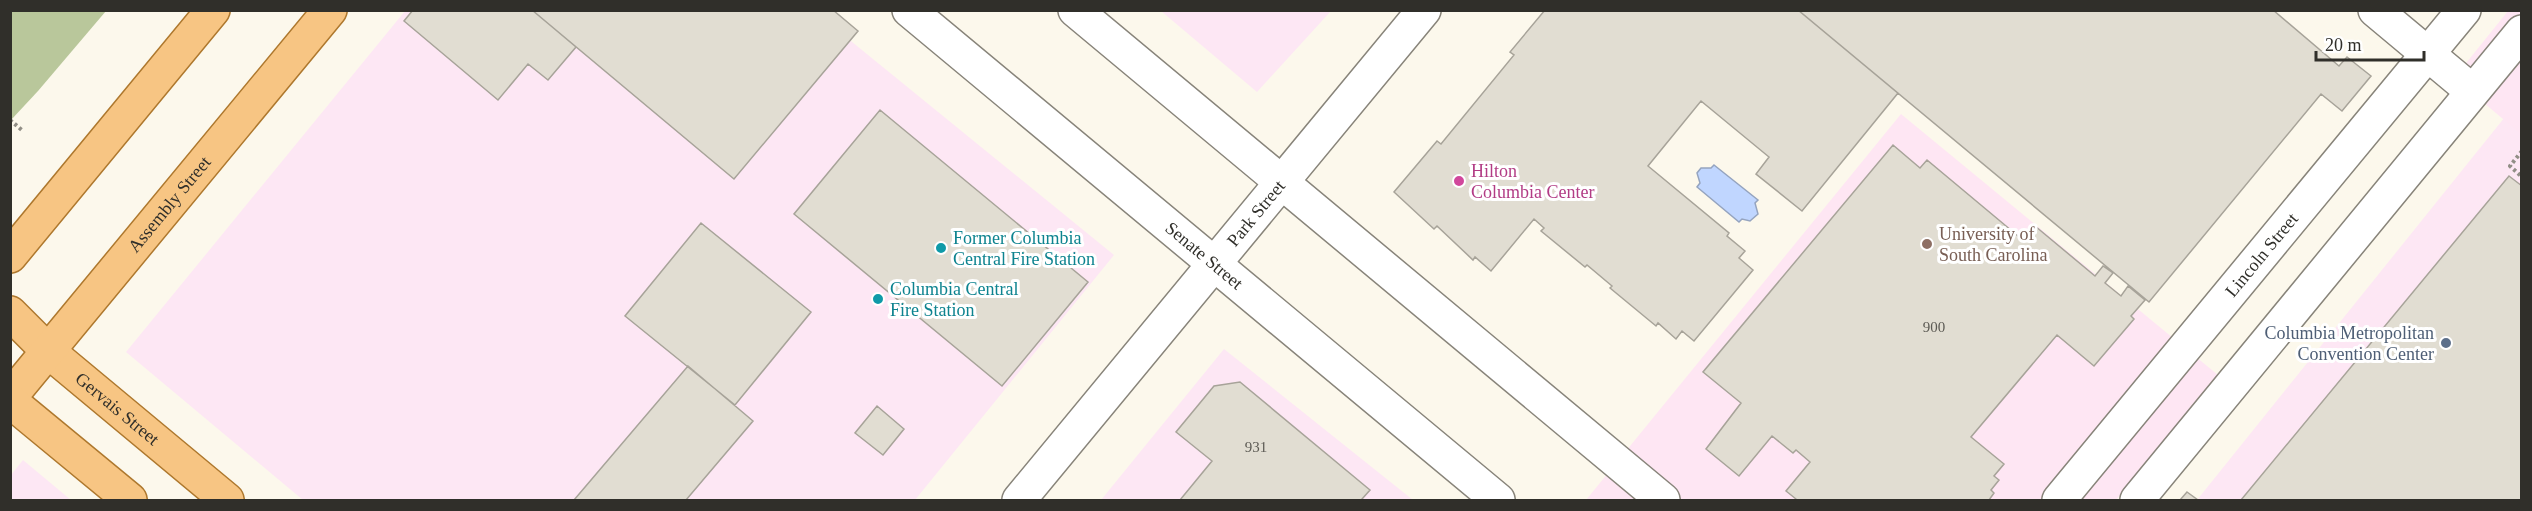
<svg xmlns="http://www.w3.org/2000/svg" width="2532" height="511" font-family="'Times New Roman',serif">
  <style>
    .commercial { fill: #fde7f4 }
    .education { fill: #fee6f3 }
    .forest { fill: #b9c79b }
    .water { fill: #c0d6ff; stroke: #95a4bf; stroke-width: 1.5 }
    .building { fill: #e1ddd2; stroke: #a7a399; stroke-width: 1.5 }
    .lines { fill: none; stroke-linecap: round; stroke-linejoin: round }
    .tertiary-casing { stroke: #88847a; stroke-width: 36 }
    .primary-casing { stroke: #ae782e; stroke-width: 36 }
    .path { stroke: #918e86; stroke-width: 4; stroke-dasharray: 3 3; stroke-linecap: butt }
    .tertiary { stroke: #fff; stroke-width: 33 }
    .primary { stroke: #f7c583; stroke-width: 33 }
    .hotel-dot { fill: #d1479c; stroke: #fff; stroke-width: 2 }
    .education-dot { fill: #8d6e63; stroke: #fff; stroke-width: 2 }
    .culture-dot { fill: #0f9aa8; stroke: #fff; stroke-width: 2 }
    .service-dot { fill: #5c6f8a; stroke: #fff; stroke-width: 2 }
    .labels { text-anchor: middle; stroke-width: 6; stroke-linejoin: round; paint-order: stroke }
    .number-label { font-size: 15px; fill: #5c5a54 }
    .hotel-label { font-size: 18px; fill: #b23c85; stroke: #fff; text-anchor: start }
    .street-label { font-size: 18px; fill: #302f2a; stroke: #fff }
    .education-label { font-size: 18px; fill: #785e54; stroke: #fff; text-anchor: start }
    .culture-label { font-size: 18px; fill: #0d838f; stroke: #fff; text-anchor: start }
    .service-label { font-size: 18px; fill: #4e5e75; stroke: #fff; text-anchor: end }
  </style>
  <rect width="100%" height="100%" fill="#fcf8ec"/>
  <!-- commercial -->
  <path class="commercial" d="M405,11H814L1114,255L915,500H303L126,352Z
    M1161,11H1331L1257,92Z
    M2521,97V500H2197Z
    M1224,349L1413,500H1101Z
    M23,460L71,500H11V475Z"/>
  <!-- education -->
  <path class="education" d="M2508,11H2521V134L2454,78Z
    M1901,114L2218,375L2116,500H1586Z"/>
  <!-- forest -->
  <path class="forest" d="M11,10L106,11L38,91L11,120Z"/>
  <!-- water -->
  <path class="water" d="M1714,165L1758,200L1755,203L1758,214L1750,221L1742,219L1739,222L1697,187L1700,183L1697,173L1701,168H1711Z"/>
  <!-- building -->
  <path class="building" d="M413,10H532L576,47L548,80L528,64L498,100L404,21Z
    M532,10H833L858,31L734,179Z
    M1545,10H1798L1898,93L1802,211L1756,174L1769,157L1701,101L1648,166L1729,233L1727,236L1745,251L1739,258L1753,270L1694,341L1682,331L1676,339L1658,323L1656,326L1610,288L1612,286L1587,265L1585,267L1541,231L1544,228L1534,219L1491,271L1475,257L1473,260L1437,226L1434,229L1394,192L1437,141L1441,144L1514,55L1510,52Z
    M1798,10H2273L2339,66L2347,57L2371,76L2342,111L2321,94L2149,302Z
    M880,110L1088,282L1002,386L794,214Z
    M1893,145L1920,168L1927,160L2024,241L2035,226L2095,276L2103,266L2113,273L2105,283L2121,296L2128,286L2145,300L2131,316L2134,319L2094,366L2057,335L1971,437L2004,464L1994,476L1999,480L1991,490L1994,493L1989,500H1796V499L1786,491L1810,462L1796,450L1793,453L1772,436L1739,476L1706,449L1741,403L1703,372Z
    M2509,176L2522,186V500H2241Z
    M701,223L811,312L735,405L625,316Z
    M688,366L753,421L686,500H574Z
    M1240,382L1370,490L1362,499L1364,500H1180L1212,461L1176,432L1214,386Z
    M877,406L904,429L883,455L855,433Z
    M2187,492L2198,500H2180Z"/>
  <g class="lines">
    <defs>
      <g id="tertiary">
        <path id="s1" d="M909,10L1498,500"/>
        <path d="M1075,10L1663,500"/>
        <path d="M2375,10L2472,91"/>
        <path id="s2" d="M1019,500L1424,10"/>
        <path id="s3" d="M2059,500L2464,10"/>
        <path d="M2137,500L2522,32"/>
      </g>
      <g id="primary">
        <path d="M10,256L213,10"/>
        <path id="s4" d="M10,313L48,351L227,500"/>
        <path id="s5" d="M10,397L330,10"/>
        <path d="M10,401L130,500"/>
      </g>
    </defs>
    <!-- tertiary casing -->
    <use href="#tertiary" class="tertiary-casing"/>
    <!-- primary casing -->
    <use href="#primary" class="primary-casing"/>
    <!-- path -->
    <path class="path" d="M10,120L23,131
      M2522,151L2510,166L2522,177"/>
    <!-- tertiary -->
    <use href="#tertiary" class="tertiary"/>
    <!-- primary -->
    <use href="#primary" class="primary"/>
  </g>
  <!-- markers -->
  <circle class="hotel-dot" cx="1459" cy="181" r="6"/>
  <circle class="education-dot" cx="1927" cy="244" r="6"/>
  <g class="culture-dot">
    <circle cx="941" cy="248" r="6"/>
    <circle cx="878" cy="299" r="6"/>
  </g>
  <circle class="service-dot" cx="2446" cy="343" r="6"/>
  <g class="labels">
    <!-- number labels -->
    <g class="number-label">
      <text x="1934" y="332">900</text>
      <text x="1256" y="452">931</text>
    </g>
    <!-- hotel labels -->
    <g class="hotel-label">
      <text x="1471" y="177">Hilton<tspan x="1471" dy="21">Columbia Center</tspan></text>
    </g>
    <!-- street labels -->
    <g class="street-label">
      <text dy="6" stroke="none"><textPath href="#s5" startOffset="250">Assembly Street</textPath></text>
      <text dy="6" stroke="none"><textPath href="#s2" startOffset="372">Park Street</textPath></text>
      <text dy="6" stroke="none"><textPath href="#s1" startOffset="384">Senate Street</textPath></text>
      <text dy="6" stroke="none"><textPath href="#s3" startOffset="318">Lincoln Street</textPath></text>
      <text dy="6" stroke="none"><textPath href="#s4" startOffset="144">Gervais Street</textPath></text>
    </g>
    <!-- education labels -->
    <g class="education-label">
      <text x="1939" y="240">University of<tspan x="1939" dy="21">South Carolina</tspan></text>
    </g>
    <!-- culture labels -->
    <g class="culture-label">
      <text x="953" y="244">Former Columbia<tspan x="953" dy="21">Central Fire Station</tspan></text>
      <text x="890" y="295">Columbia Central<tspan x="890" dy="21">Fire Station</tspan></text>
    </g>
    <!-- service labels -->
    <g class="service-label">
      <text x="2434" y="339">Columbia Metropolitan<tspan x="2434" dy="21">Convention Center</tspan></text>
    </g>
  </g>
  <!-- border -->
  <rect width="2532" height="511" fill="none" stroke="#302f2a" stroke-width="24"/>
  <!-- scale -->
  <path d="M2316 51v9h108v-9" fill="none" stroke="#302f2a" stroke-width="3"/>
  <text x="2325" y="51" font-size="18" fill="#302f2a" stroke="#ffffff" stroke-width="4.5" paint-order="stroke">20 m</text>
</svg>
